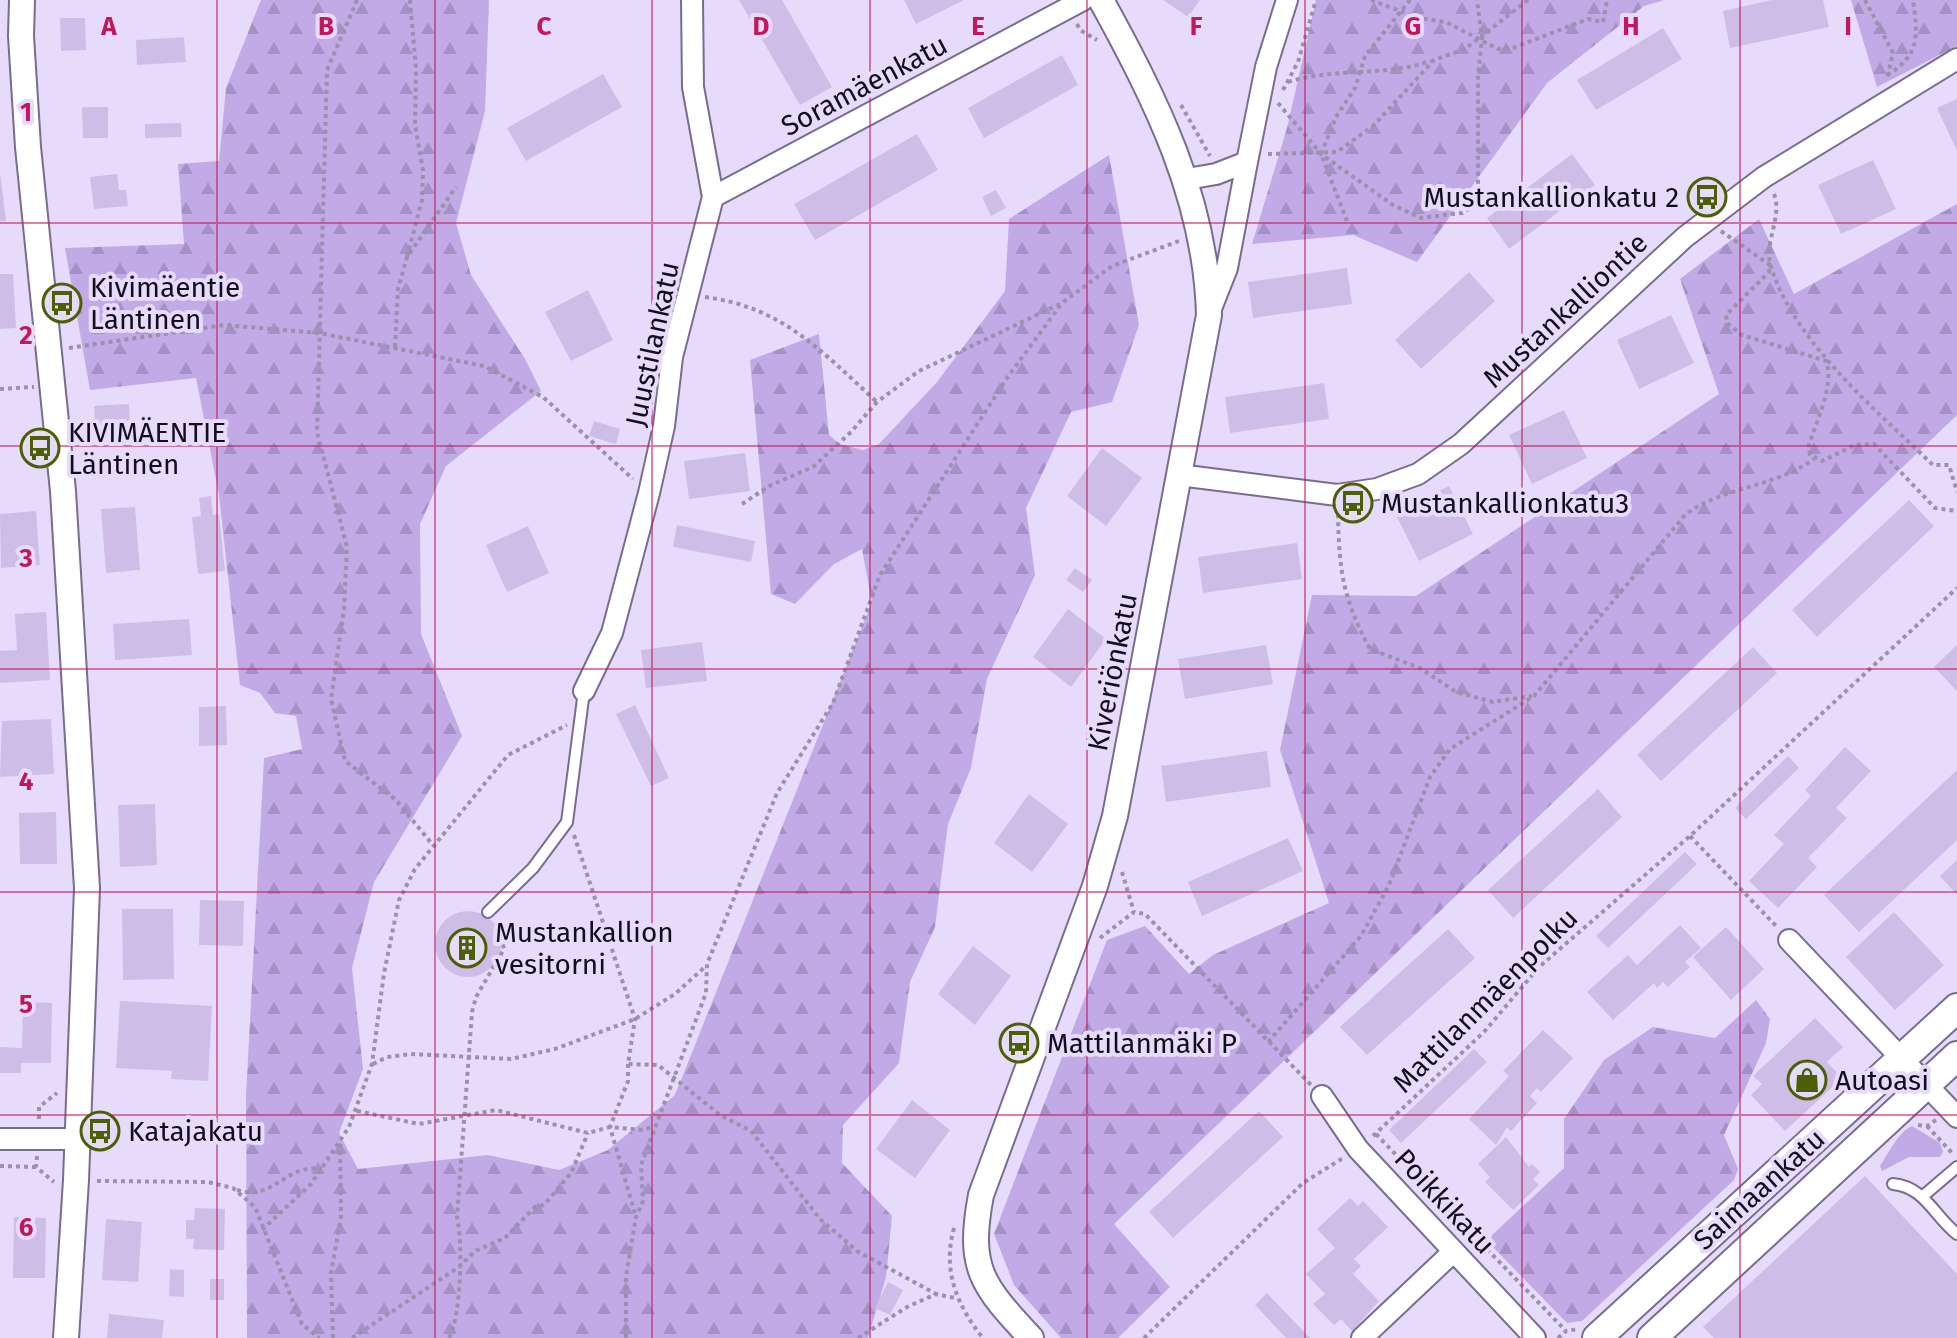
<svg xmlns="http://www.w3.org/2000/svg" width="1957" height="1338" font-family="'Fira Sans',sans-serif">
  <style>
    .grass { fill: #c1aae6 }
    .forest { fill: url(#forest-firs) }
    .building { fill: #cebee7 }
    .lines { fill: none; stroke-linecap: round; stroke-linejoin: round }
    .service-casing { stroke: #7a6c90; stroke-width: 14 }
    .minor-casing { stroke: #7a6c90; stroke-width: 24 }
    .tertiary-casing { stroke: #7a6c90; stroke-width: 28 }
    .secondary-casing { stroke: #7a6c90; stroke-width: 32 }
    .path { stroke: #9a91aa; stroke-width: 4; stroke-dasharray: 4 4; stroke-linecap: butt }
    .service { stroke: #fff; stroke-width: 10 }
    .minor { stroke: #fff; stroke-width: 20 }
    .tertiary { stroke: #fff; stroke-width: 24 }
    .secondary { stroke: #fff; stroke-width: 28 }
    .grid { fill: none; stroke: #c2185b; stroke-width: 2; stroke-opacity: 0.55 }
    .labels { text-anchor: middle; stroke-width: 8; stroke-linejoin: round; paint-order: stroke }
    .street-label { font-size: 28px; fill: #130e1b; stroke: #e7dbfc }
    .poi-label { font-size: 28px; fill: #130e1b; stroke: #e7dbfc; text-anchor: start }
    .grid-label { font-size: 26px; text-anchor: middle; font-weight: bold; fill: #c2185b; stroke: #e7dbfc; stroke-width: 8; stroke-linejoin: round; paint-order: stroke }
  </style>
  <defs>
    <pattern id="forest-firs" width="22" height="20" patternUnits="userSpaceOnUse" patternTransform="scale(2)"><rect width="22" height="20" fill="#c1aae6"/><path d="M5 1l3.5 6h-7zM16 11l3.5 6h-7z" fill="#a591c5"/></pattern>
  </defs>
  <rect width="100%" height="100%" fill="#e7dbfc"/>
  <!-- grass -->
  <path class="grass" d="M1912,1126L1940,1143L1943,1152L1940,1157H1909L1882,1171L1880,1166C1889,1153 1898,1132 1912,1126Z"/>
  <!-- forest -->
  <path class="forest" d="M261,0H489L485,111L456,223L471,275L525,359L541,391L446,466L420,524L421,634L462,736L374,882L352,968L363,1069L339,1133L358,1169L488,1155L559,1170L608,1150L675,1095L872,602L862,549L834,564L795,604L771,594L750,360L819,334L829,435L840,444L863,450L879,444L937,382L1005,291L1009,219L1109,155L1139,325L1112,402L1071,412L1026,508L1035,575L987,679L971,768L948,824L935,927L910,982L899,1063L843,1125L842,1163L892,1216L886,1277L868,1338H247L246,1096L264,758L302,749L296,716L275,713L260,693L240,685L219,495L196,378L90,390L65,248L184,244L178,164L219,161L226,88Z
    M1316,0H1664L1644,6L1547,83L1417,262L1353,235L1252,244L1287,128Z
    M1851,0H1957V46L1877,87Z
    M1957,204V415L1114,1224L1170,1287L1118,1338H1061L1014,1285L994,1234L1107,940L1145,926L1189,974L1213,955L1329,903L1280,750L1312,595L1416,596L1719,394L1680,279L1759,219L1794,294Z
    M1756,1000L1770,1019L1766,1043L1724,1135L1738,1169L1734,1180L1582,1321L1567,1323L1490,1244L1492,1235L1564,1168V1119L1604,1060L1653,1027L1715,1038Z"/>
  <!-- building -->
  <path class="building" d="M739,0H782L832,87L800,105Z
    M904,0H964L916,24Z
    M1163,0H1200L1188,17Z
    M1772,0H1823L1829,27L1730,48L1723,11Z
    M60,18H85L86,50L61,51Z
    M1663,28L1682,59L1596,110L1577,80Z
    M184,37L186,62L137,65L136,40Z
    M1062,55L1078,85L984,138L968,108Z
    M603,74L622,107L526,161L507,128Z
    M1957,99V151L1937,108Z
    M82,107H108V138H83Z
    M181,123L182,137L145,138V124Z
    M917,134L938,170L815,240L794,204Z
    M1572,154L1595,185L1509,249L1487,218Z
    M1873,160L1896,209L1841,234L1818,185Z
    M0,173L6,221H0Z
    M117,174L119,190H126L128,206L94,209L90,177Z
    M996,190L1006,208L991,216L982,197Z
    M1347,268L1352,304L1253,318L1248,282Z
    M1469,272L1495,301L1421,369L1395,340Z
    M0,274H13L16,328L0,329Z
    M588,290L613,340L571,361L545,312Z
    M1671,315L1694,363L1639,389L1617,340Z
    M1324,383L1329,419L1230,433L1225,397Z
    M129,404L131,439L96,441L94,406Z
    M1564,410L1587,458L1532,484L1509,435Z
    M594,421L620,429L616,444L589,436Z
    M1102,448L1142,478L1106,526L1067,496Z
    M745,453L750,491L689,499L684,461Z
    M1449,486L1473,534L1419,561L1395,513Z
    M211,496L213,515L219,514L225,571L198,574L192,517L201,516L199,498Z
    M1909,500L1934,526L1817,637L1792,610Z
    M135,507L140,570L106,573L101,509Z
    M36,511L40,565L1,568L0,514Z
    M677,525L755,541L751,562L673,547Z
    M528,526L549,573L507,592L486,545Z
    M1297,543L1302,579L1203,593L1198,557Z
    M1075,568L1092,580L1083,592L1066,580Z
    M1068,609L1106,639L1071,687L1033,657Z
    M46,612L50,680L0,683V651L17,650L15,614Z
    M189,619L192,655L115,660L113,624Z
    M702,642L707,681L646,688L641,650Z
    M1266,645L1273,684L1185,699L1178,659Z
    M1957,645V691L1934,667Z
    M1753,647L1777,673L1661,781L1637,755Z
    M635,705L669,778L651,786L616,714Z
    M226,706L227,745L199,746V707Z
    M51,719L54,774L0,777L2,721Z
    M1845,747L1871,771L1836,808L1847,818L1808,858L1817,867L1778,908L1749,881L1784,844L1774,835L1811,796L1805,790Z
    M1267,751L1271,787L1166,802L1161,766Z
    M1788,756L1799,768L1746,819L1735,808Z
    M1957,770V840L1859,932L1824,895Z
    M1598,789L1622,817L1513,918L1488,890Z
    M1029,794L1068,824L1032,872L994,843Z
    M155,804L157,865L120,867L118,805Z
    M56,812L57,864H20L19,813Z
    M1288,838L1303,871L1202,916L1188,882Z
    M1685,852L1697,864L1608,948L1596,936Z
    M1957,860V895L1940,876Z
    M200,900L244,901L243,946L199,945Z
    M122,909H173L174,979L123,980Z
    M435 944a33 33 0 1 1 66 0a33 33 0 1 1-66 0Z
    M1894,912L1944,965L1895,1010L1846,957Z
    M1680,925L1701,948L1685,962L1690,967L1668,987L1663,982L1657,988L1654,983L1613,1020L1587,992L1628,955L1637,965Z
    M1726,927L1764,969L1731,1000L1693,957Z
    M1448,929L1475,958L1367,1055L1340,1027Z
    M973,946L1011,976L975,1025L938,994Z
    M120,1001L212,1006L208,1081L171,1079L172,1071L116,1068Z
    M23,1002L52,1003L51,1063H21V1073H0V1047L22,1048Z
    M1815,1018L1843,1047L1827,1062L1842,1078L1785,1131L1751,1095L1762,1084L1753,1076Z
    M1543,1030L1573,1058L1541,1092L1537,1088L1530,1096L1537,1103L1511,1131L1507,1127L1496,1145L1469,1119L1509,1076L1503,1071Z
    M1474,1049L1487,1062L1401,1143L1389,1130Z
    M912,1100L950,1130L915,1178L876,1149Z
    M1259,1111L1283,1137L1173,1238L1149,1212Z
    M1506,1137L1529,1167L1532,1164L1540,1172L1533,1179L1539,1185L1513,1210L1485,1182L1490,1177L1478,1164Z
    M1865,1176L1957,1274V1338H1714L1703,1327Z
    M1350,1198L1358,1206L1363,1201L1388,1227L1354,1259L1361,1266L1353,1274L1379,1301L1352,1331L1341,1319L1334,1325L1313,1304L1325,1294L1306,1274L1335,1248L1317,1229Z
    M195,1208L225,1209L224,1250L193,1249L194,1239H186V1220H194Z
    M14,1217L46,1218L45,1278H13Z
    M106,1219L142,1222L138,1282L102,1280Z
    M170,1269L184,1270V1297L169,1296Z
    M210,1279H224V1300H210Z
    M888,1282L903,1290L890,1315L875,1308Z
    M1267,1293L1310,1338H1286L1255,1305Z
    M109,1314L164,1320L162,1338H107Z"/>
  <g class="lines">
    <defs>
      <path id="service" d="M488,912L533,868L567,822L584,691
        M1893,1184C1925,1187 1934,1216 1957,1234
        M1923,1196L1957,1167"/>
      <path id="minor" d="M1187,179L1216,174L1247,162L1266,67L1287,0
        M713,197L1083,0
        M1210,311L1227,268L1247,162
        M1179,475L1337,495L1377,489L1418,474L1461,444L1685,237L1764,177L1957,59
        M584,691L612,633L649,493L664,426L672,357L713,197L693,87L692,0
        M1789,940L1957,1117
        M1322,1096L1358,1149L1535,1338
        M0,1139H77
        M1362,1338L1453,1252"/>
      <path id="tertiary" d="M22,0L21,36L28,147L63,491L87,888L76,1180L66,1338
        M1031,1338C982,1285 967,1269 981,1195L1095,886L1115,816L1209,315C1206,199 1156,100 1101,0"/>
      <path id="secondary" d="M1597,1338L1957,1008
        M1652,1338L1957,1056"/>
    </defs>
    <!-- service casing -->
    <use href="#service" class="service-casing"/>
    <!-- minor casing -->
    <use href="#minor" class="minor-casing"/>
    <!-- tertiary casing -->
    <use href="#tertiary" class="tertiary-casing"/>
    <!-- secondary casing -->
    <use href="#secondary" class="secondary-casing"/>
    <!-- path -->
    <path class="path" d="M357,0L327,70L317,432L347,547L344,609L331,699L345,761L396,800L432,844
      M1371,0L1419,18L1446,22L1498,49L1513,48L1588,19L1603,22L1607,0
      M1865,0L1893,53L1887,79
      M1077,24L1080,30L1097,40
      M1887,75C1920,56 1918,35 1913,0
      M1288,82C1336,67 1384,77 1431,61
      M1283,90L1298,62L1316,0
      M1278,103L1321,154L1393,205L1421,218L1462,213L1475,205L1478,190V77L1482,38L1477,0
      M1181,105L1210,156
      M1268,154L1337,152L1374,125L1434,60L1465,49L1528,0
      M1774,194C1783,217 1763,243 1771,267C1795,343 1876,410 1933,465H1949L1957,492
      M1347,221L1321,154L1336,117L1355,88L1365,56L1410,0
      M1721,231L1770,265L1769,272L1726,315L1727,323L1742,335L1826,361C1835,384 1816,422 1809,445L1810,455L1822,461L1855,445L1874,444L1935,508L1957,511
      M407,257L422,200L423,170L415,125L416,69L410,0
      M705,297C783,307 822,352 877,402
      M395,347L398,289L407,257L456,187
      M69,348L224,325L319,333L484,366L543,397L633,479
      M0,389L34,387
      M742,504L771,485L813,467L851,432L877,402L919,371L1062,303L1112,266L1179,241
      M1338,514C1339,571 1343,599 1370,649L1420,668L1456,692L1493,702L1532,696
      M574,835L635,1019L628,1064L658,1065L720,1115L751,1131L820,1219L857,1251L936,1294
      M1690,836L1777,927
      M1122,872L1134,912
      M1100,938L1134,912L1145,914L1311,1085
      M1268,1042L1361,936L1389,885L1430,777L1450,749L1534,696L1685,515C1723,486 1774,488 1814,459
      M373,1064L387,1057L411,1054L511,1059L555,1049L635,1019L675,994L706,966
      M628,1064V1081L610,1127L635,1214
      M357,1111L419,1124L496,1110L588,1133L610,1127L643,1130L654,1126
      M39,1119V1107L57,1093
      M1918,1125L1927,1126L1936,1120
      M1927,1126L1953,1154
      M1376,1134L1566,1331
      M1373,1136L1484,1032L1539,967L1690,836L1957,588
      M37,1156L36,1167L54,1182
      M0,1166L36,1167
      M97,1181L208,1182L233,1188L255,1207L302,1324L319,1338
      M237,1190C274,1202 285,1163 322,1169
      M954,1228C942,1270 957,1306 983,1338
      M262,1230L311,1184L349,1127L372,1064L384,973L399,900L415,869L508,755L567,725
      M333,1338L331,1273L341,1217L340,1144
      M352,1338L459,1267L475,1251L505,1238L535,1207L544,1205L571,1173L588,1133
      M449,1338C461,1317 463,1242 457,1217L472,1012L476,997L504,949L496,922
      M626,1338V1276L636,1217L643,1201L641,1165L706,993L707,964L777,793L833,703L880,575L1007,378L1062,303
      M858,1338L907,1307L936,1294L955,1298
      M1144,1338L1303,1183L1343,1158
      M1558,1338L1566,1331L1578,1329"/>
    <!-- service -->
    <use href="#service" class="service"/>
    <!-- minor -->
    <use href="#minor" class="minor"/>
    <!-- tertiary -->
    <use href="#tertiary" class="tertiary"/>
    <!-- secondary -->
    <use href="#secondary" class="secondary"/>
  </g>
  <!-- grid -->
  <path class="grid" d="M217,0V1338M435,0V1338M652,0V1338M870,0V1338M1087,0V1338M1305,0V1338M1522,0V1338M1740,0V1338M0,223H1957M0,446H1957M0,669H1957M0,892H1957M0,1115H1957"/>
  <!-- icons -->
  <defs>
    <symbol id="bus-ring" viewBox="-11 -11 22 22"><circle r="9.5" fill="#e7dbfc" stroke="#4c5f05" stroke-width="1.5"/><path d="M-5-6H5V4H4V6H2V4H-2V6H-4V4H-5ZM-3.5-4V0h7V-4ZM-3.5 1.2v1.5H-2V1.2ZM2 1.2v1.5H3.5V1.2Z" fill="#4c5f05"/></symbol>
    <symbol id="building-ring" viewBox="-11 -11 22 22"><circle r="9.5" fill="#e7dbfc" stroke="#4c5f05" stroke-width="1.5"/><path d="M-4-6H4V6H1V3H-1V6H-4ZM-2.5-4.3h1.7v1.8h-1.7ZM.8-4.3h1.7v1.8H.8ZM-2.5-1h1.7V.8h-1.7ZM.8-1h1.7V.8H.8Z" fill="#4c5f05"/></symbol>
    <symbol id="shop-ring" viewBox="-11 -11 22 22"><circle r="9.5" fill="#e7dbfc" stroke="#4c5f05" stroke-width="1.5"/><path d="M-5-2.5h2.3a2.7 3.5 0 0 1 5.4 0H5L5.5 6h-11ZM-1.5-2.5h3a1.5 2.3 0 0 0-3 0Z" fill="#4c5f05"/></symbol>
  </defs>
  <g fill-rule="evenodd">
    <use href="#bus-ring" x="1685" y="175" width="44" height="44"/>
    <use href="#bus-ring" x="40" y="281" width="44" height="44"/>
    <use href="#bus-ring" x="18" y="426" width="44" height="44"/>
    <use href="#bus-ring" x="1331" y="481" width="44" height="44"/>
    <use href="#building-ring" x="445" y="926" width="44" height="44"/>
    <use href="#bus-ring" x="997" y="1021" width="44" height="44"/>
    <use href="#shop-ring" x="1785" y="1058" width="44" height="44"/>
    <use href="#bus-ring" x="78" y="1109" width="44" height="44"/>
  </g>
  <g class="labels">
    <!-- street labels -->
    <g class="street-label">
      <text transform="translate(864 85) rotate(-28)" y="10">Soramäenkatu</text>
      <text transform="translate(1565 310) rotate(-43)" y="10">Mustankalliontie</text>
      <text transform="translate(652 344) rotate(-78)" y="10">Juustilankatu</text>
      <text transform="translate(1112 672) rotate(-79)" y="10">Kiveriönkatu</text>
      <text transform="translate(1485 1000) rotate(-45)" y="10">Mattilanmäenpolku</text>
      <text transform="translate(1759 1189) rotate(-42)" y="10">Saimaankatu</text>
      <text transform="translate(1445 1201) rotate(47)" y="10">Poikkikatu</text>
    </g>
    <!-- poi labels -->
    <g class="poi-label">
      <text x="1679" y="207" text-anchor="end">Mustankallionkatu 2</text>
      <text x="90" y="297">Kivimäentie<tspan x="90" dy="32">Läntinen</tspan></text>
      <text x="68" y="442">KIVIMÄENTIE<tspan x="68" dy="32">Läntinen</tspan></text>
      <text x="1381" y="513">Mustankallionkatu3</text>
      <text x="495" y="942">Mustankallion<tspan x="495" dy="32">vesitorni</tspan></text>
      <text x="1047" y="1053">Mattilanmäki P</text>
      <text x="1835" y="1090">Autoasi</text>
      <text x="128" y="1141">Katajakatu</text>
    </g>
  </g>
  <g class="grid-label">
    <text x="109" y="35">A</text>
    <text x="326" y="35">B</text>
    <text x="544" y="35">C</text>
    <text x="761" y="35">D</text>
    <text x="978" y="35">E</text>
    <text x="1196" y="35">F</text>
    <text x="1413" y="35">G</text>
    <text x="1631" y="35">H</text>
    <text x="1848" y="35">I</text>
    <text x="26" y="121">1</text>
    <text x="26" y="344">2</text>
    <text x="26" y="567">3</text>
    <text x="26" y="790">4</text>
    <text x="26" y="1013">5</text>
    <text x="26" y="1236">6</text>
  </g>
</svg>
